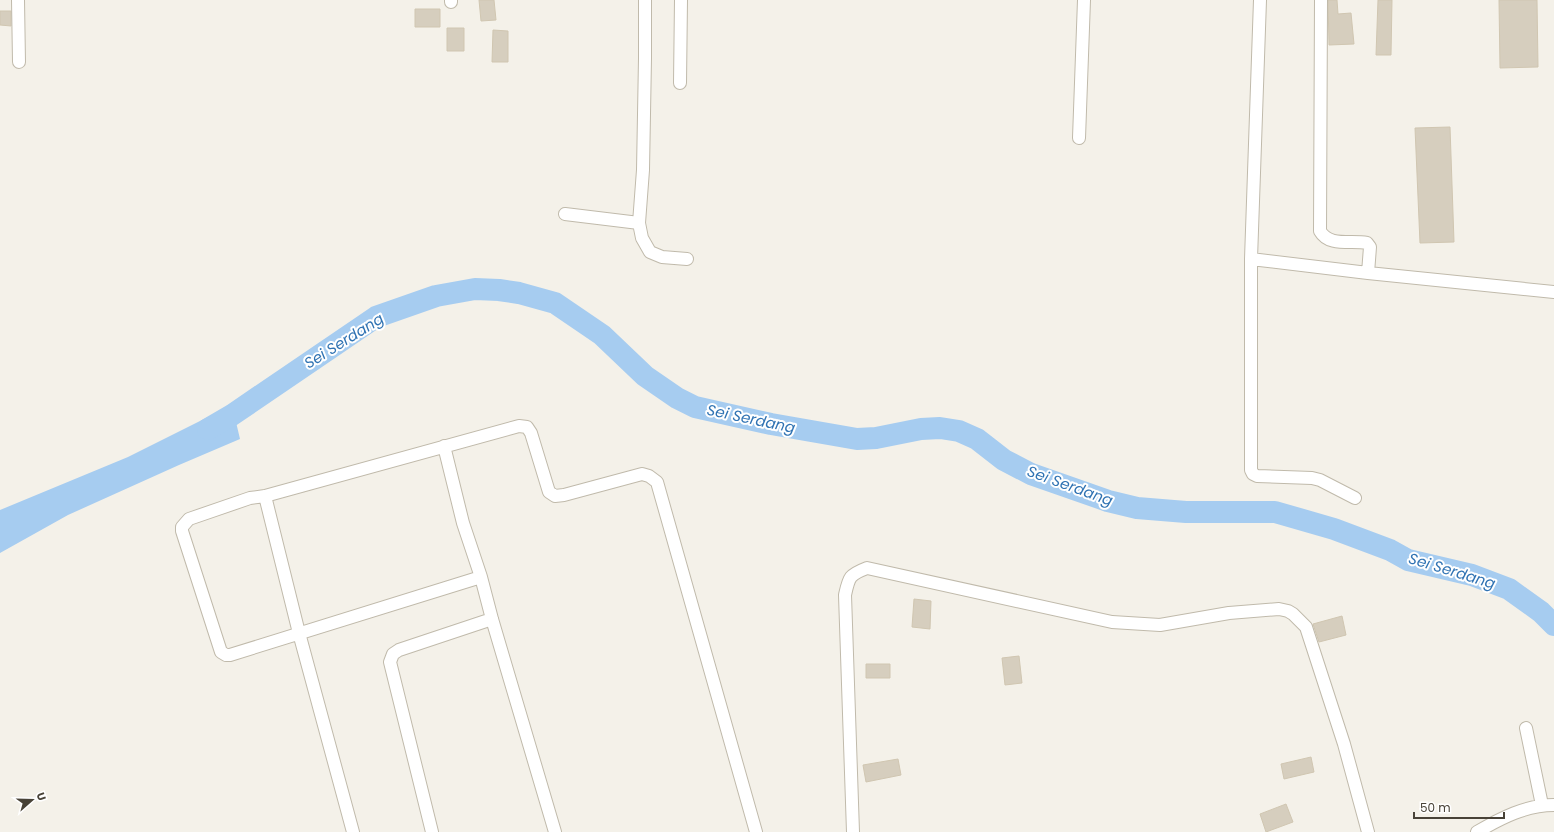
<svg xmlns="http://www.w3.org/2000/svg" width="1554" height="832" font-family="Poppins,sans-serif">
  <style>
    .water { fill: #a6ccf0 }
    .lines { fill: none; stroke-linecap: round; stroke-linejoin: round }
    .river { stroke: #a6ccf0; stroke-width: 22 }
    .building { fill: #d6cebe; stroke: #d0c6b1 }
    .minor-casing { stroke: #c0baab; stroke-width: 14 }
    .minor { stroke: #fff; stroke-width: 12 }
    .labels { text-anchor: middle; stroke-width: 4; stroke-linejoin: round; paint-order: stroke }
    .water-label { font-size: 15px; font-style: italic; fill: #3073b3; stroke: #fff }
  </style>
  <rect width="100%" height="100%" fill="#f4f1e9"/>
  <!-- water -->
  <path class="water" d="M232,405L240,439L179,465L68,515L0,553V510L128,457Z"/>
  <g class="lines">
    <!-- river -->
    <path class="river" d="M208,429L232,415L376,317L436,296L475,289L499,290L519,293L555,303L602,335L645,376L677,398L695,407L771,424L857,439L876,438L921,429L940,428L959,431L977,439L1004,460L1031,474L1108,501L1137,508L1186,512H1275L1334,529L1390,550L1408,560L1472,575L1509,589L1541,612L1554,625"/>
  </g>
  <!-- building -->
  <path class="building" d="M479,0H494L496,20L481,21Z
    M1328,0H1337L1338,14L1351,13L1354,44L1329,45Z
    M1378,0H1392L1391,55H1376Z
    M1499,0H1537L1538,67L1500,68Z
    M415,9H440V27H415Z
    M0,11H11V26L0,25Z
    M447,28H464V51H447Z
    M493,30L508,31V62H492Z
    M1450,127L1454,242L1420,243L1415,128Z
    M914,599L931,601L930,629L912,627Z
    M1342,616L1346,635L1319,642L1313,624Z
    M1019,656L1022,683L1005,685L1002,658Z
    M866,664H890V678H866Z
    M1311,757L1314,772L1284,779L1281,764Z
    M898,759L901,775L866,782L863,765Z
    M1286,804L1293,822L1266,832L1260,814Z"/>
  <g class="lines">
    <defs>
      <path id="minor" d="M18,0L19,62
        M451,0V2
        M645,0V58L643,170L639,223L642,238L650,252L662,257L687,259
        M1260,0L1251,259V470L1253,474L1257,476L1312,478L1320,480L1355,498
        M1321,0L1320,231C1329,247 1351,240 1367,243L1370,247L1368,273
        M680,83L681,0
        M1079,138L1084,0
        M565,214L639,223
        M1251,259L1368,273L1554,292
        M444,446L463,523L481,577L492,619L555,832
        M265,496L299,633L353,832
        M481,577L230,655H226L221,652L182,531V527L189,519L250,498L265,496L519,426L527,427L531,433L549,492L555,496L564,495L642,474L649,476L657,482L756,832
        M1526,728L1542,805
        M432,832L390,662L393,654L399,650L492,619
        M853,832L845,595C849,577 849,575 867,568L1112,622L1160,625L1229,613L1279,609L1288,611L1293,614L1306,627L1344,744L1368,832
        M1477,832C1501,818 1526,805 1554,805"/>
    </defs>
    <!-- minor casing -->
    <use href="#minor" class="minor-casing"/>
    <!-- minor -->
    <use href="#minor" class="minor"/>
  </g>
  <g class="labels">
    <!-- water labels -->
    <g class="water-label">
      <text transform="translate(344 341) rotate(-32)" y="5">Sei Serdang</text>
      <text transform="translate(751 419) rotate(12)" y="5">Sei Serdang</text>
      <text transform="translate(1070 486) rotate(20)" y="5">Sei Serdang</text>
      <text transform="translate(1452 571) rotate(17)" y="5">Sei Serdang</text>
    </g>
  </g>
  <!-- north arrow -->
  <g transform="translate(32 800) rotate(70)" stroke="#ffffff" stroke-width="3" paint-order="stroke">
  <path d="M0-3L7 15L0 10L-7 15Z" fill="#484237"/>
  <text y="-6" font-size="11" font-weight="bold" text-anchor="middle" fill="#484237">U</text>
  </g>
  <!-- scale -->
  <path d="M1414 812v6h90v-6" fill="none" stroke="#484237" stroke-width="2"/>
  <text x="1420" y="812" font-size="12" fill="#484237" stroke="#ffffff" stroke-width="3" paint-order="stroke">50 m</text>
</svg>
